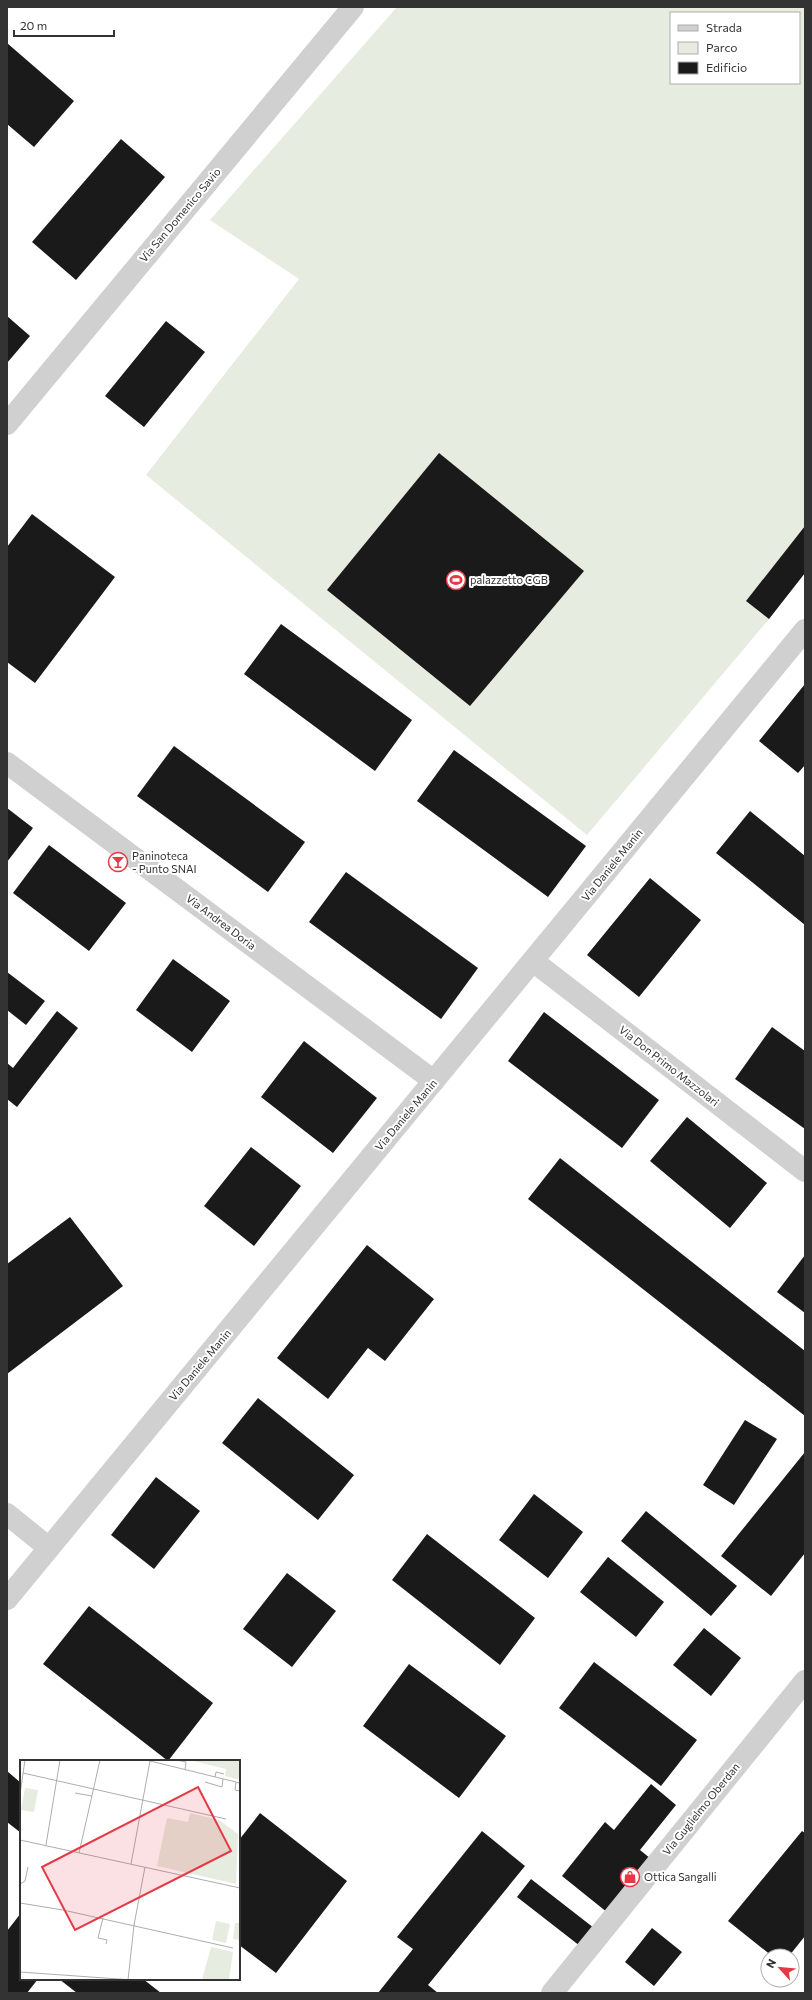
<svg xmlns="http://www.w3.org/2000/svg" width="812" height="2000" font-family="Commissioner,sans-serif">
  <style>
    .green { fill: #e6ecdf; fill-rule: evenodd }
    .building { fill: #1a1a1a }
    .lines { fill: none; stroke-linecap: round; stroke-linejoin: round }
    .minor { stroke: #d0d0d0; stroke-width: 22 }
    .labels { text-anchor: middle; stroke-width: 4; stroke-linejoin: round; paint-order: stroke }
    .street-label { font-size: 11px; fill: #333; stroke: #fff }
    .poi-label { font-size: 11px; fill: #333; stroke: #fff; text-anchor: start }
    .inset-road { fill: none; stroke: #adadad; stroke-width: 1 }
    .view { fill: #e63946; fill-opacity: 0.15; stroke: #e63946; stroke-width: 2 }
    .inset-edge { fill: none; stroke: #333; stroke-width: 2 }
  </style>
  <rect width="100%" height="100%" fill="#fff"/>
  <!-- green -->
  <path class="green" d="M397,7H805V573L769,619L587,835L146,475L299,279L210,220ZM671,13H799V83H671Z"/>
  <!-- building -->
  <path class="building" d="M7,43L74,101L34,147L7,124Z
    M121,139L165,177L76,280L32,242Z
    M7,316L30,336L7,363Z
    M166,321L205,352L144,427L105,396Z
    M439,453L584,571L470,706L327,590Z
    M32,514L115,577L35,683L7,662V547Z
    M805,526V573L769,619L746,601Z
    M281,624L412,720L375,771L244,674Z
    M805,684V765L798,773L759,741Z
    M174,746L305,842L268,892L137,796Z
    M454,750L586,846L548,897L417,801Z
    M7,808L33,828L7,862Z
    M750,811L805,856V925L716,853Z
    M49,845L126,903L89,951L13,893Z
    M346,872L478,968L441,1019L309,922Z
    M650,878L701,920L639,997L587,955Z
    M173,959L230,1001L192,1052L136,1010Z
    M7,972L45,1001L26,1025L7,1010Z
    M57,1011L78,1028L17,1107L7,1099V1063L13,1068Z
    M544,1012L659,1100L622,1148L508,1061Z
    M772,1027L805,1051V1129L735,1079Z
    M304,1041L377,1098L333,1153L261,1097Z
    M687,1117L767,1183L730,1228L650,1161Z
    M251,1147L301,1186L254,1246L204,1206Z
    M560,1158L805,1351V1416L528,1199Z
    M70,1217L123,1286L7,1374V1264Z
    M367,1245L434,1299L385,1361L368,1348L328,1399L277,1358Z
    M805,1255V1313L777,1292Z
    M258,1398L354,1475L318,1520L222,1443Z
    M745,1420L777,1439L734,1505L703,1485Z
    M805,1452V1553L771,1596L721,1556Z
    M156,1477L200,1511L154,1569L111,1535Z
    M534,1494L583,1532L548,1578L499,1540Z
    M646,1511L737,1586L711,1616L621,1541Z
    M427,1534L535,1618L500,1665L392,1580Z
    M608,1557L664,1602L636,1637L580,1592Z
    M287,1573L336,1611L292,1667L243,1629Z
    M89,1606L213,1703L168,1761L43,1664Z
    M704,1628L741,1658L711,1696L673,1665Z
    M594,1662L697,1740L661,1786L559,1708Z
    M409,1664L506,1736L459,1798L363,1726Z
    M7,1771L21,1783V1833L7,1822Z
    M651,1784L676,1805L640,1850L656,1863L613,1917L562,1876L605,1822L614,1830Z
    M260,1813L347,1881L276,1973L239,1945V1840Z
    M482,1831L525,1866L428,1985L438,1993H378L413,1949L397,1937Z
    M802,1831L805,1833V1936L789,1956H772L728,1921Z
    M531,1879L594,1928L580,1946L517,1897Z
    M21,1913V1979H38L27,1993H7V1931Z
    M652,1928L682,1952L654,1986L625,1962Z
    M59,1979H143L161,1993H77Z"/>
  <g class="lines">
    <!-- minor -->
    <path class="minor" d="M7,424L353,7
      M7,763L434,1081
      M533,961L805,1171
      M7,1514L49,1548
      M7,1599L805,630
      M552,1993L805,1681"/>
  </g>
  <!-- icons -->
  <defs>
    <symbol id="stadium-ring" viewBox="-11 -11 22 22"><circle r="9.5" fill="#fff" stroke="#e63946" stroke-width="1.5"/><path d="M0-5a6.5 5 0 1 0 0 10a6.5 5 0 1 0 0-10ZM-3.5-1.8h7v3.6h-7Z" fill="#e63946"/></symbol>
    <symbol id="bar-ring" viewBox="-11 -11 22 22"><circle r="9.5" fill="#fff" stroke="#e63946" stroke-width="1.5"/><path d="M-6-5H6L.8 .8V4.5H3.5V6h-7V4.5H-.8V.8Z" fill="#e63946"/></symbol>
    <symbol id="shop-ring" viewBox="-11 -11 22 22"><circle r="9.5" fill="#fff" stroke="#e63946" stroke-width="1.5"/><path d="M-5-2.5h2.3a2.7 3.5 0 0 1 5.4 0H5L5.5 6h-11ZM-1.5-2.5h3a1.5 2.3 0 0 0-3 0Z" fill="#e63946"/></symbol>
  </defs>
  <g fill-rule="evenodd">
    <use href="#stadium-ring" x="445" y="569" width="22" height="22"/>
    <use href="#bar-ring" x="107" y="851" width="22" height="22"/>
    <use href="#shop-ring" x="619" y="1866" width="22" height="22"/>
  </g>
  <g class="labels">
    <!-- street labels -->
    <g class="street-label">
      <text transform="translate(180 215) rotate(-50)" y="4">Via San Domenico Savio</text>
      <text transform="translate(612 865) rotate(-51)" y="4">Via Daniele Manin</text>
      <text transform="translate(221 922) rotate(37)" y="4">Via Andrea Doria</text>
      <text transform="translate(669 1066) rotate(38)" y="4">Via Don Primo Mazzolari</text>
      <text transform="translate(406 1115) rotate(-50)" y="4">Via Daniele Manin</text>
      <text transform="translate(200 1365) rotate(-50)" y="4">Via Daniele Manin</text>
      <text transform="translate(701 1809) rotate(-51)" y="4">Via Guglielmo Oberdan</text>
    </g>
    <!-- poi labels -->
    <g class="poi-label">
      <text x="470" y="584">palazzetto CGB</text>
      <text x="132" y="860">Paninoteca<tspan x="132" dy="13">- Punto SNAI</tspan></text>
      <text x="644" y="1881">Ottica Sangalli</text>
    </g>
  </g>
  <!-- overview -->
  <g transform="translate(20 1760)">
    <rect width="220" height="220" fill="#fff"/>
    <path d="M169,0H220V20L205,16L206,9ZM5,28L18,30L14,52L1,50ZM170,53L199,60L218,74L216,124L137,106L147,58L168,62ZM196,161L210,164L206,183L192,180ZM215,163H220V180L213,179ZM191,187L213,192L209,220H182Z" fill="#e6ecdf"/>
    <path class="inset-road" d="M126,0L220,23M157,0L166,2L165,10M3,13L206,59M195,17L196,12L204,14M185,22L202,27L203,19M216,22L215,30L220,31M55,33L72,36M0,34L5,0M0,80L220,128M26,85L40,0M59,93L80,0M111,104L130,1M0,124L5,121L8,107M0,143L43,150L213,188M83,158L78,178L87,180L86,184M0,212L113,220M108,220L114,165L125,107"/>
    <path class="view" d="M178,27L211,91L55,170L22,107Z"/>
    <rect width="220" height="220" class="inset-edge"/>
  </g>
  <!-- border -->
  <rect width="812" height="2000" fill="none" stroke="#333333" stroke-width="16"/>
  <!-- legend -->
  <rect x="670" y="12" width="130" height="72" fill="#ffffff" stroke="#adadad"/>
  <rect x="678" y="25" width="20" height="6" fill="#d0d0d0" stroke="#adadad"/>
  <text x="706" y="32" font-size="12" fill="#333333">Strada</text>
  <rect x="678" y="42" width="20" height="12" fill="#e6ecdf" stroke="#adadad"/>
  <text x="706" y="52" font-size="12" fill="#333333">Parco</text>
  <rect x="678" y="62" width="20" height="12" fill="#1a1a1a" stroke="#adadad"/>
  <text x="706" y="72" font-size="12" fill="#333333">Edificio</text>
  <!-- north arrow -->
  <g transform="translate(780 1968) rotate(297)"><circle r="19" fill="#ffffff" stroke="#adadad"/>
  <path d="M0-3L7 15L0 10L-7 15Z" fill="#e63946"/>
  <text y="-6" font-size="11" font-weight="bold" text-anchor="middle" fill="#333333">N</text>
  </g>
  <!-- scale -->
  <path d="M14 30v6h100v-6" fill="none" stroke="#333333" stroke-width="2"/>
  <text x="20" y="30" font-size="12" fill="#333333" stroke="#ffffff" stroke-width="3" paint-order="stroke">20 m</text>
</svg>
